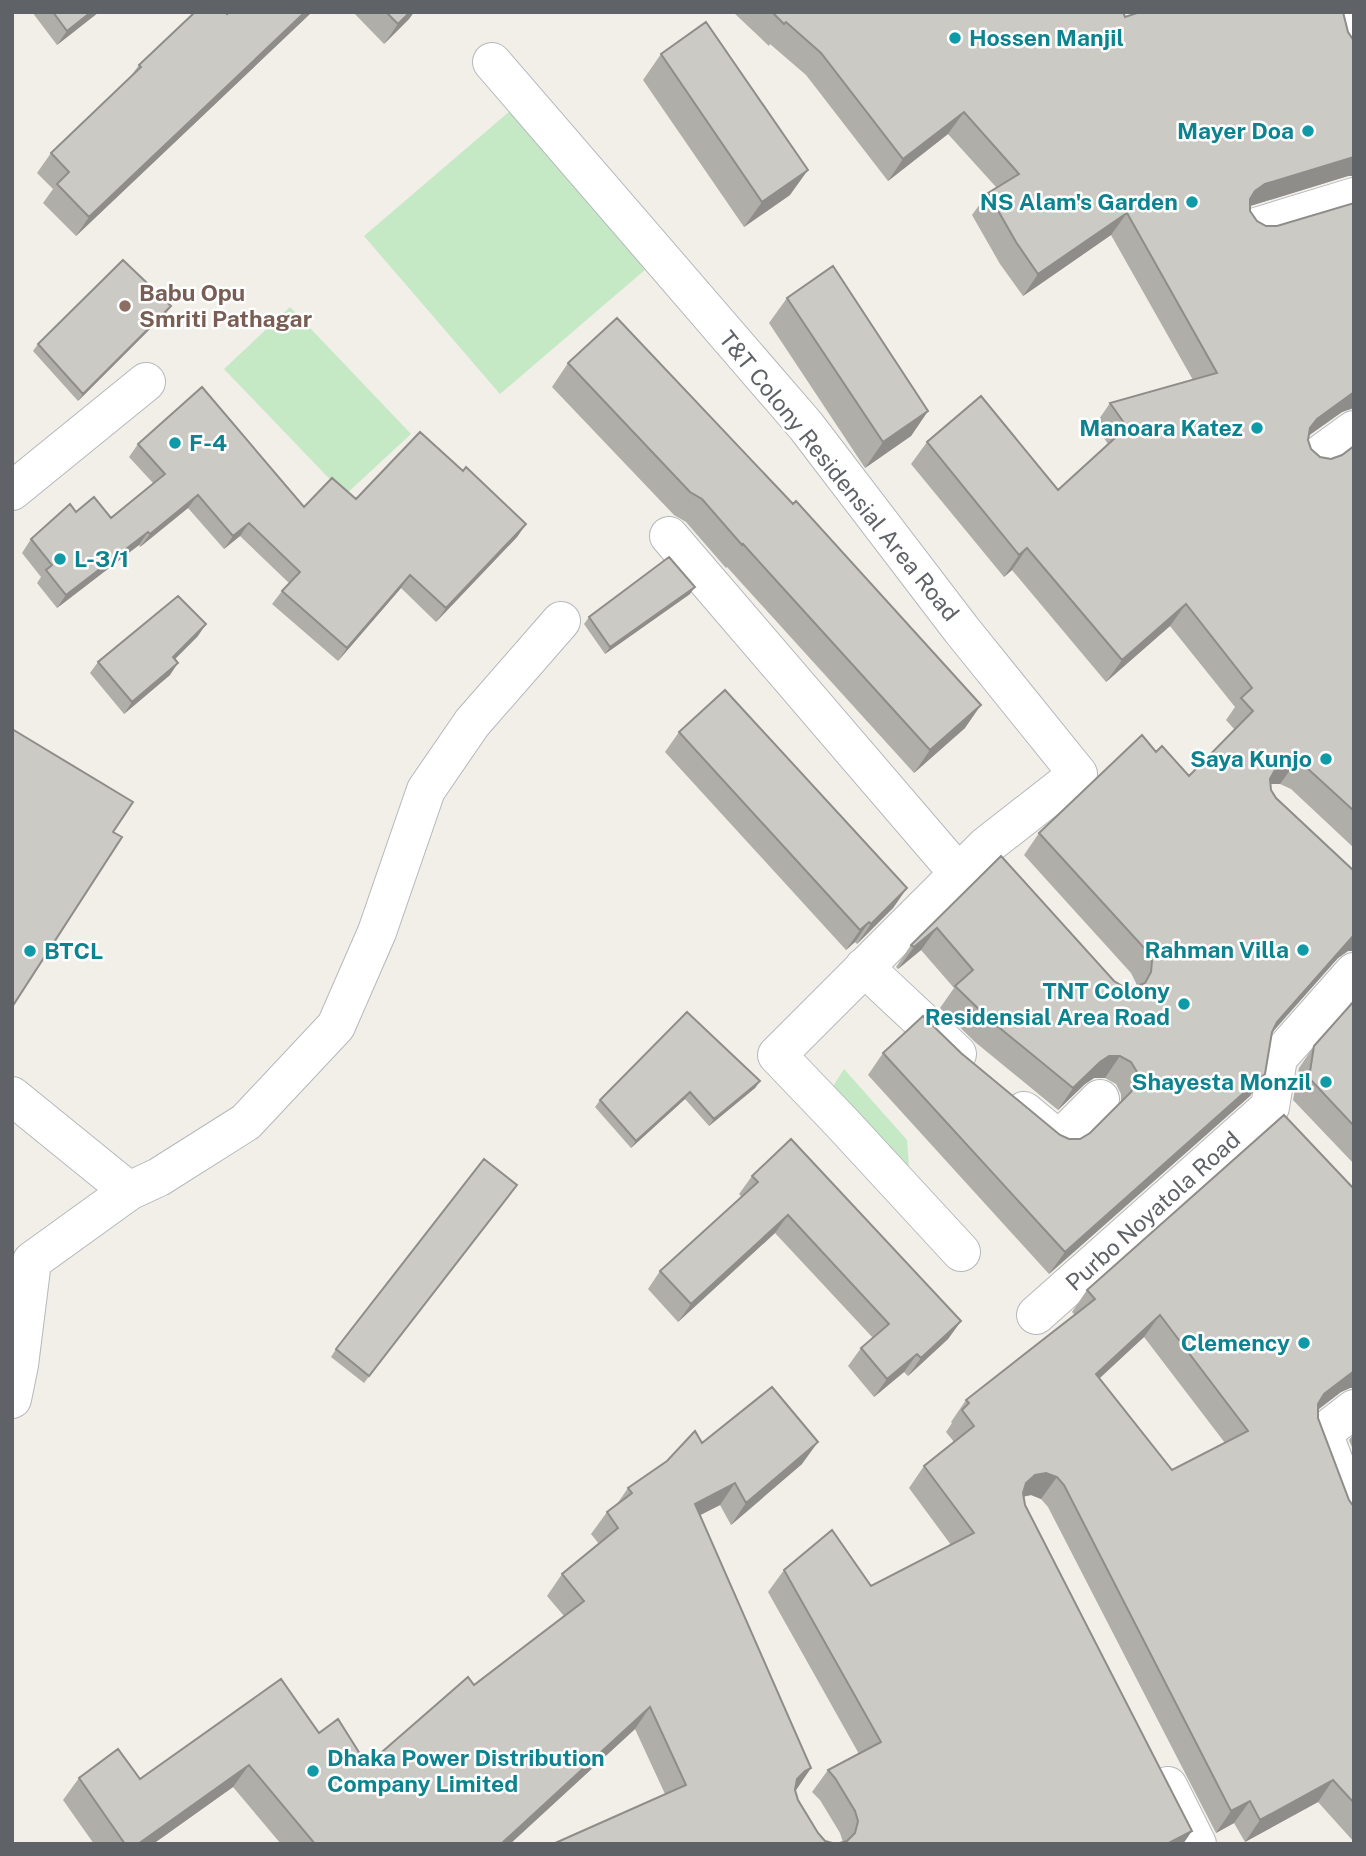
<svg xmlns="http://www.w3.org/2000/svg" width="1366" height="1856" font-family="'Public Sans',sans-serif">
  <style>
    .green { fill: #c5e8c5 }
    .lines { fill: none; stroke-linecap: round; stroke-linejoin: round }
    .minor-casing { stroke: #b5b8bc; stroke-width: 40 }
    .minor { stroke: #fff; stroke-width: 38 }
    .wall { fill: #afaea9; fill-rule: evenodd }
    .shaded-wall { fill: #8f8d8a }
    .building { fill: #cccac5; stroke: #8f8d8a; stroke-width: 2; fill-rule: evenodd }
    .culture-dot { fill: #0f9aa8; stroke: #fff; stroke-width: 2.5 }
    .education-dot { fill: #8d6e63; stroke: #fff; stroke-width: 2.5 }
    .labels { text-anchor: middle; stroke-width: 5; stroke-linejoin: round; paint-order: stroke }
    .culture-label { font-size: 23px; font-weight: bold; fill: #0d838f; stroke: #fff; text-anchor: end }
    .education-label { font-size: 23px; font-weight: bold; fill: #785e54; stroke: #fff; text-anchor: start }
    .street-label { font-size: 23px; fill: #5f6368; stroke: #fff }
  </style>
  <rect width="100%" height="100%" fill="#f1efe8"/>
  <!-- green -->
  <path class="green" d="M524,99L660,257L500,394L364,236Z
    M290,307L411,434L345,495L224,369Z
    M844,1069L907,1140L910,1181L832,1088Z"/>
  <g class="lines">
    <defs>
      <path id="minor" d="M1345,12L1354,48
        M492,62L806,426L961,629L1078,774L986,846L777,1055L842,1123L961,1252
        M1256,227L1354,197
        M1314,459L1354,430
        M12,491L146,382
        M669,536L959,874
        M864,967L957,1054
        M12,1096L129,1191
        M1024,1111L1059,1140L1100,1099
        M1036,1315L1270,1107L1278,1058L1354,972
        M12,1399L19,1365L32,1261L129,1191L159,1177L246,1122L336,1026L377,932L426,790L472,723L561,621
        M1354,1409L1323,1433L1354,1514
        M1168,1786L1197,1844"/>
    </defs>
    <!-- minor casing -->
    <use href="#minor" class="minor-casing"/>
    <!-- minor -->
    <use href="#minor" class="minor"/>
  </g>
  <!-- wall -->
  <path class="wall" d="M32,12H99L57,45Z
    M312,12L76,236L43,203L53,189L37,173L51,153L128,80L139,65L227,14Z
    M353,12H414L409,19L384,44Z
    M733,12H1123L1125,17L1348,32L1354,41V176H1348L1250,206V211L1352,408L1342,412L1308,436V440L1311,449L1320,457L1331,459L1342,455L1354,446V848L1291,789L1280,784H1270L1271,790L1276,798L1354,871V951H1348L1338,958L1272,1031L1250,1096L1049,1274L868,1075L883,1053H961L1060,1135L1069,1139H1080L1090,1133L1121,1102V1094L1116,1084L1105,1078H1094L1085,1084L1058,1110L975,1042L940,1008L954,988L921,950L898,969L896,967L911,945L1001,856L1114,981L1124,987H1136V983L1131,973L1024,855L1039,833L1156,752L1189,776L1235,730L1226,720L1235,707L1170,626L1106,682L1012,570L1004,577L911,464L927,442L1058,490L1108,444L1095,425L1110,403L1193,380L1111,235L1023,296L1000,264L972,215L988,193L996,187L948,134L888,181L806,75L770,44L769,46Z
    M661,54L790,195L744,227L643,80Z
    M787,298L928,411L911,436L865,468L769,323Z
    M171,306L166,313L78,401L33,351L38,344Z
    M568,363L965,728L914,773L727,567L726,568L686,522L674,515L552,387Z
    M138,444L304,507L356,499L463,471L526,524L517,537L436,622L401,588L338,661L272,604L282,591L289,583L240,536L224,549L188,508L140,547L139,545L57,608L37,583L41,577L22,553L31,539L76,512L111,518L153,483L129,457Z
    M690,594L605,654L584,624L589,617Z
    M198,636L175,659L170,675L124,714L90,673L98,662Z
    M679,732L907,888L893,908L857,944L855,942L846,950L665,752Z
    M1354,1001V1164L1293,1100L1299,1068L1314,1046Z
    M760,1081L755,1088L709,1126L685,1099L631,1148L595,1107L600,1100Z
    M1284,1115L1350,1388L1341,1392L1318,1410V1418L1349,1500L1354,1507V1842L1318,1802L1245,1842L1234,1823L1216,1833L1048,1507L1041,1499L1031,1495L1023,1497L1025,1505L1183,1844L843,1842L840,1833L820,1800L812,1792L828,1770L859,1754L768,1592L784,1570L871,1586L951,1545L909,1488L924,1466L954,1442L946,1432L952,1423L951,1422L966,1400L1075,1315L1072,1312L1087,1290ZM1144,1337L1225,1443L1172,1470L1099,1379Z
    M752,1176L961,1321L948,1339L908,1376L904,1372L874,1397L848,1366L861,1348L873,1338L775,1233L678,1322L648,1289L660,1271L742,1197L739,1194Z
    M512,1192L364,1383L331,1357L336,1349Z
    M1354,1434V1452L1349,1440Z
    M702,1443L802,1464L731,1525L720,1505L700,1515L811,1768L796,1790L665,1794L635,1729L510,1844H281L233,1787L153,1844H94L63,1800L79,1778L140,1779L319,1733L367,1765L564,1616L547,1596L562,1574L599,1544L591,1534L607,1512L617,1504L628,1488Z"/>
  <!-- shaded-wall -->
  <path class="shaded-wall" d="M91,12H99L57,45L67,31Z
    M305,12H312L76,236L89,217Z
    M410,12H414L409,19L384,44L398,24Z
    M964,112L948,134L888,181L903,159Z
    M1354,157V176H1348L1250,206L1240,213L1255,191L1265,184Z
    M808,170L790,195L744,227L762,202Z
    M1127,213L1111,235L1023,296L1038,274Z
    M171,306L166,313L78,401L83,394Z
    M1354,392V408L1342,412L1301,441L1317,419Z
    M928,411L911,436L865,468L883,442Z
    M198,495L188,508L140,547L150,534Z
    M249,523L240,536L224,549L233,536Z
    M526,524L517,537L436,622L446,608Z
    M148,532L139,545L57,608L66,595Z
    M1027,548L1012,570L1004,577L1019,555Z
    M410,575L401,588L338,661L347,648Z
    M695,587L690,594L605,654L610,647Z
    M1186,604L1170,626L1106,682L1122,660Z
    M206,624L198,636L165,669L173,657Z
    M178,663L170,675L124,714L132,702Z
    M981,705L965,728L914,773L930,750Z
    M1284,762H1296L1280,784H1269L1261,790L1276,768Z
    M907,888L893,908L857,944L871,924Z
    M869,922L855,942L846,950L860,930Z
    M937,928L921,950L898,969L914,947Z
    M1354,935V951H1348L1338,958L1262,1044L1277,1022Z
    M1109,1056H1120L1105,1078H1094L1085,1084L1058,1110L1073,1088L1100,1062Z
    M1265,1074L1250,1096L1049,1274L1065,1252Z
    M760,1081L755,1088L709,1126L714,1119Z
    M690,1092L685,1099L631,1148L636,1141Z
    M788,1215L775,1233L678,1322L691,1304Z
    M1160,1315L1144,1337L1080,1396L1096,1374Z
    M961,1321L948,1339L908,1376L921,1358Z
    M917,1354L904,1372L874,1397L887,1379Z
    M1354,1371V1388H1350L1341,1392L1309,1416L1324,1394Z
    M818,1442L802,1464L731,1525L746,1503Z
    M1046,1473L1057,1477L1041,1499L1031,1495L1020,1497L1026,1483L1035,1475Z
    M735,1483L720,1505L679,1526L695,1504Z
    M650,1707L635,1729L510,1844H501Z
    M249,1765L233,1787L153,1844H138Z
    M811,1768L796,1790L789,1793L797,1779L805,1771Z
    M1333,1780L1318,1802L1245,1842L1260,1820Z
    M1250,1801L1234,1823L1216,1833L1231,1811Z
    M1192,1831L1183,1844H1167Z"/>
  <!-- building -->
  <path class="building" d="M53,12H91L67,31Z
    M195,12H225L227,14L229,12H305L89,217L57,184L69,172L51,153L141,67L139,65Z
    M386,12H410L398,24Z
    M772,12H1123L1125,17L1140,12H1343L1348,32L1354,41V157L1265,184L1255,191L1250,199V211L1257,221L1266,226H1277L1354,203V392L1317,419L1310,428L1308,440L1311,449L1320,457L1331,459L1342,455L1354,446V811L1306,767L1296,762H1284L1276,768L1270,779L1271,790L1276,798L1354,871V935L1277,1022L1272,1032L1265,1074L1065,1252L883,1053L923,1016L961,1053L1060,1135L1069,1139H1080L1090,1133L1131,1092L1136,1083L1137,1072L1131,1062L1120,1056H1109L1100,1062L1073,1088L990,1020L955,986L973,970L937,928L914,947L911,945L1001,856L1114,981L1124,987H1134L1145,983L1151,972L1152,961L1147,951L1039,833L1142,735L1156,752L1162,746L1189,776L1253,711L1241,698L1252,688L1186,604L1122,660L1027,548L1019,555L927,442L981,396L1058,490L1127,427L1110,403L1217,373L1127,213L1038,274L1016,242L988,193L1019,174L964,112L903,159L821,53L786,22L784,24Z
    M706,22L808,170L762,202L661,54Z
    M123,260L171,306L83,394L38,344Z
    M833,266L928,411L883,442L787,298Z
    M617,318L793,504L796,501L981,705L930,750L743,544L742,545L702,499L690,492L568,363Z
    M202,387L304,507L332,478L356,499L420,432L463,471L466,467L526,524L446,608L410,575L347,648L282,591L300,572L249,523L233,536L198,495L150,534L148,532L66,595L46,570L52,565L31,539L70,504L76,512L94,497L111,518L165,474L138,444Z
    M669,557L695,587L610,647L589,617Z
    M178,596L206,624L173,657L178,663L132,702L98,662Z
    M725,690L907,888L871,924L869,922L860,930L679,732Z
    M12,729L133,802L113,832L122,837L12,1007Z
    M1354,1001V1126L1309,1078L1314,1046Z
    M687,1012L760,1081L714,1119L690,1092L636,1141L600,1100Z
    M1284,1115L1354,1189V1371L1324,1394L1318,1404V1418L1349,1500L1354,1507V1803L1333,1780L1260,1820L1250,1801L1231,1811L1064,1485L1057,1477L1046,1473L1035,1475L1026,1483L1023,1493L1025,1505L1192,1831L1167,1844H836L847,1841L855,1833L858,1821L855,1811L835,1778L828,1770L881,1742L784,1570L832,1530L871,1586L974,1533L924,1466L974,1426L962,1410L969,1403L966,1400L1095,1299L1087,1290ZM1160,1315L1248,1431L1172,1470L1096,1374Z
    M791,1139L961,1321L921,1358L917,1354L887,1379L861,1348L889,1324L788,1215L691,1304L660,1271L758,1182L752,1176Z
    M484,1159L517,1185L369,1376L336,1349Z
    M772,1387L818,1442L746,1503L735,1483L695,1504L811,1768L805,1771L797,1779L795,1790L798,1800L818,1833L825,1841L836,1844H553L686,1785L650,1707L501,1844H315L249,1765L138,1844H125L79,1778L118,1749L140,1779L281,1679L319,1733L338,1719L367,1765L468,1677L474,1685L584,1601L562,1574L618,1528L607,1512L632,1493L628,1488L667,1461L695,1431L702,1443Z"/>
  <!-- markers -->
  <g class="culture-dot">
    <circle cx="955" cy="38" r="7"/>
    <circle cx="1308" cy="131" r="7"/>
    <circle cx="1192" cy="202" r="7"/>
    <circle cx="1257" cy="428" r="7"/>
    <circle cx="175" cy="443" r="7"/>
    <circle cx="60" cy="559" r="7"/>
    <circle cx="1326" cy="759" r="7"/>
    <circle cx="1303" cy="950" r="7"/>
    <circle cx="30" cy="951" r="7"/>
    <circle cx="1184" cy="1004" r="7"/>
    <circle cx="1326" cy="1082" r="7"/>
    <circle cx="1304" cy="1343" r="7"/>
    <circle cx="313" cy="1771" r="7"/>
  </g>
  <circle class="education-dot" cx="125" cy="306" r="7"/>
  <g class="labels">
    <!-- culture labels -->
    <g class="culture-label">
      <text x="969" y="46" text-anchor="start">Hossen Manjil</text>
      <text x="1294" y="139">Mayer Doa</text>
      <text x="1178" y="210">NS Alam's Garden</text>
      <text x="1243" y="436">Manoara Katez</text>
      <text x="189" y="451" text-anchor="start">F-4</text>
      <text x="74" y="567" text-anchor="start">L-3/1</text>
      <text x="1312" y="767">Saya Kunjo</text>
      <text x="1289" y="958">Rahman Villa</text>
      <text x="44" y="959" text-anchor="start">BTCL</text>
      <text x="1170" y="999">TNT Colony<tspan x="1170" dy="26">Residensial Area Road</tspan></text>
      <text x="1312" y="1090">Shayesta Monzil</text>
      <text x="1290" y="1351">Clemency</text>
      <text x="327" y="1766" text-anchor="start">Dhaka Power Distribution<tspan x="327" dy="26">Company Limited</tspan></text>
    </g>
    <!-- education labels -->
    <g class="education-label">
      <text x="139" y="301">Babu Opu<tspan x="139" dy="26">Smriti Pathagar</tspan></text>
    </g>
    <!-- street labels -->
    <g class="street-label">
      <text transform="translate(839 476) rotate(51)" y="8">T&amp;T Colony Residensial Area Road</text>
      <text transform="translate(1153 1211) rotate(-42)" y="8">Purbo Noyatola Road</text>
    </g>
  </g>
  <!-- border -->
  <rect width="1366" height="1856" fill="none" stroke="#5f6368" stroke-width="28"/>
</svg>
